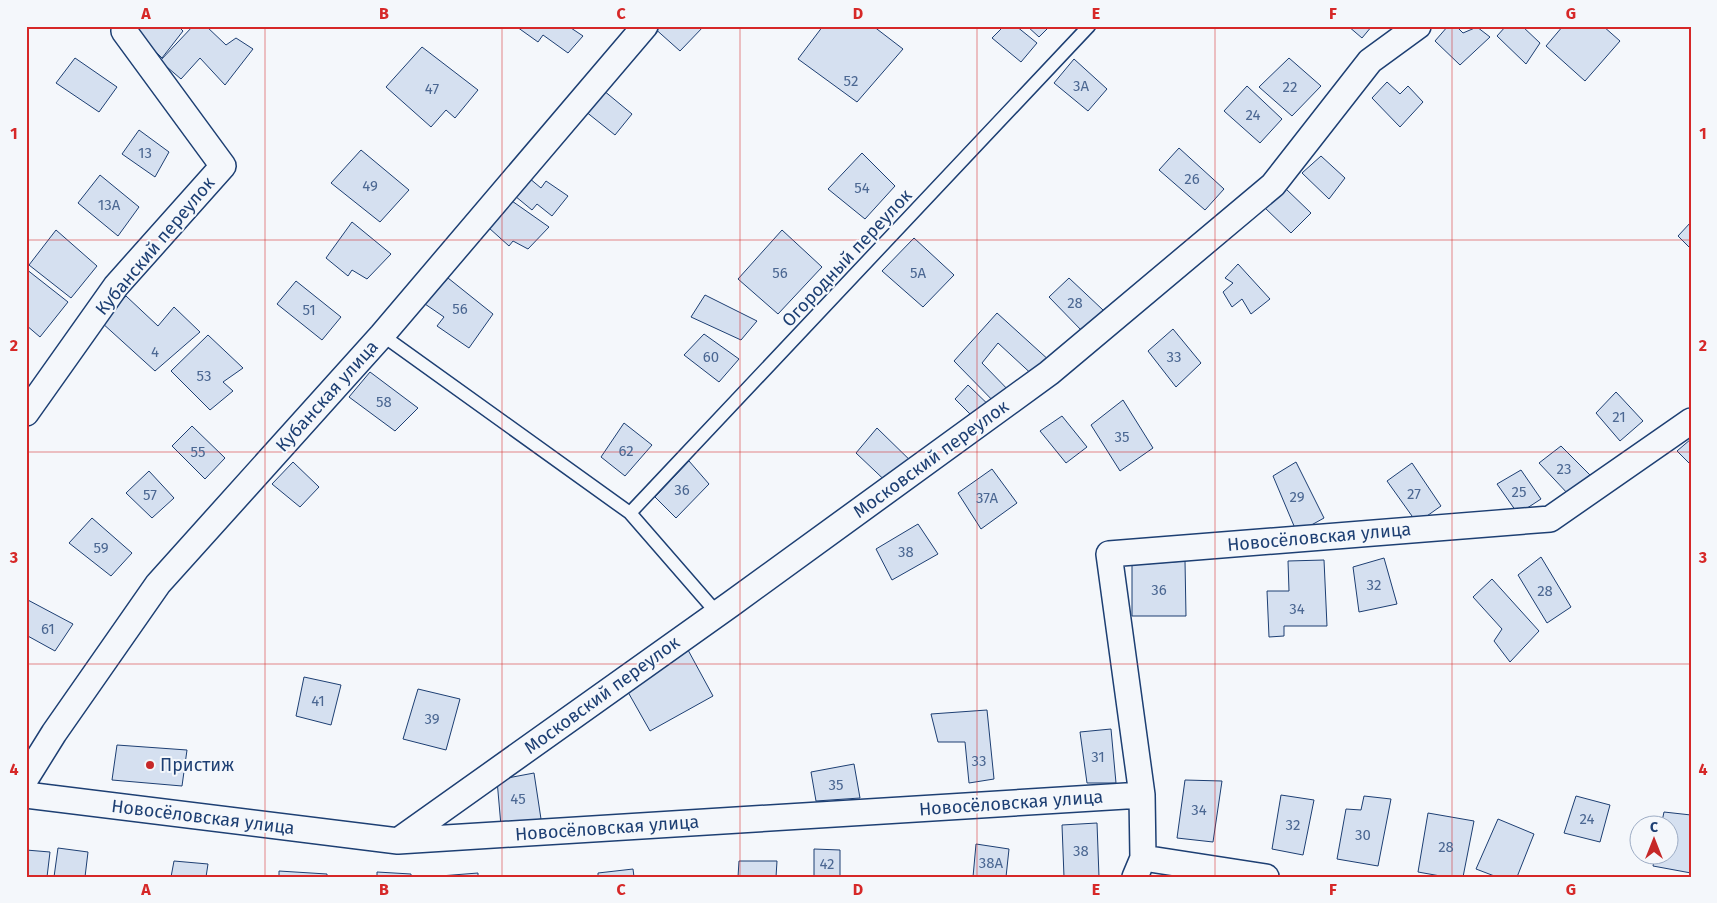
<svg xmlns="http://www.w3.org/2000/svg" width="1717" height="903" font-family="'Fira Sans',sans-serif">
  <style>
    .building { fill: #d5e0f0; stroke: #1d3f73 }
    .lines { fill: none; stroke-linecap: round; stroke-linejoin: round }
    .lane-casing { stroke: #1d3f73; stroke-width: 15 }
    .street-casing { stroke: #1d3f73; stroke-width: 28 }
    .lane { stroke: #f4f7fb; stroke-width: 12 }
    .street { stroke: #f4f7fb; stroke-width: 25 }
    .grid { fill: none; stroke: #d62828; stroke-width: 1; stroke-opacity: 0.55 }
    .poi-dot { fill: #c62828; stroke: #f4f7fb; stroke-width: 2 }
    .labels { text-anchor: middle; stroke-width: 4; stroke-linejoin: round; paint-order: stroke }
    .number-label { font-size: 15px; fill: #4b6792 }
    .street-label { font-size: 18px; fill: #1d3f73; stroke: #f4f7fb }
    .poi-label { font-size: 18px; fill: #1d3f73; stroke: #f4f7fb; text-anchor: start }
    .neatline { fill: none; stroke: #d62828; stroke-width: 2 }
    .grid-label { font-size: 16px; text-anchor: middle; font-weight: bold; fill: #d62828 }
  </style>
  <rect width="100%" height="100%" fill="#f4f7fb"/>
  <!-- building -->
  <path class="building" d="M130,26H178L183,31L162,58Z
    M193,26H206L226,45L236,38L253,49L225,85L200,58L181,79L160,61Z
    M568,26L583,36L568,53L543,35L538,42L517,27Z
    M652,26H704L680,51Z
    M823,26H873L903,49L857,102L798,59Z
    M1004,26H1016L1037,43L1021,62L992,38Z
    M1027,26H1050L1039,37Z
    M1348,26H1372L1362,38Z
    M1448,26H1456L1463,33L1477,27L1490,37L1460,65L1435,41Z
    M1506,26H1522L1540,43L1526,64L1497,36Z
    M1563,26H1603L1620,41L1585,81L1546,46Z
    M422,47L478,90L455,118L446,110L431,127L386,87Z
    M75,58L117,87L99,112L56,83Z
    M1289,58L1321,86L1292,116L1259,87Z
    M1074,59L1107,89L1088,111L1054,83Z
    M1387,82L1400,94L1408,86L1423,102L1400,127L1372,98Z
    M1247,86L1282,119L1260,143L1224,111Z
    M603,90L632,114L615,135L585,111Z
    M139,130L169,152L155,177L122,154Z
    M1179,148L1224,189L1205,210L1159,170Z
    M361,150L409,190L380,222L331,183Z
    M862,153L895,186L865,219L828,189Z
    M1321,156L1345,178L1329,199L1302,173Z
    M100,175L139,207L118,236L78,203Z
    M529,178L541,188L546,181L568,196L552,216L537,204L532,210L515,196Z
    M1285,188L1311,213L1291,233L1264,207Z
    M512,201L549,227L528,249L513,241L509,246L489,228Z
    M352,222L391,254L367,279L352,270L348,276L326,258Z
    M1691,222V249L1678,236Z
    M56,230L97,266L71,298L29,265Z
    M782,230L822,267L778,314L738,279Z
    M914,238L954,275L923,307L882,271Z
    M1238,264L1270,299L1251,314L1242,299L1232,307L1223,292L1233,283L1225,278Z
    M26,269L68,302L40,337L26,325Z
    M448,278L493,314L469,348L437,326L444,317L425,304Z
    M1069,278L1103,310L1083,332L1049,297Z
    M296,281L341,317L322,340L277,304Z
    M705,295L757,321L741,340L691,317Z
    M126,296L158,326L174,307L200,332L155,371L101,322Z
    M997,313L1051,362L1037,379L998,343L982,363L1015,397L1004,412L954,361Z
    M1173,329L1201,363L1176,387L1148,351Z
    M704,334L739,359L719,382L684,355Z
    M208,335L243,368L223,382L233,391L210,410L171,371Z
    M370,372L418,408L395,431L349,397Z
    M968,385L997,413L984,428L955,399Z
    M1616,392L1643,421L1620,441L1596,413Z
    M1123,400L1153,448L1120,471L1091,425Z
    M1062,416L1087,447L1066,463L1040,431Z
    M624,423L652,445L625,476L601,457Z
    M192,426L225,458L205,479L172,446Z
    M877,428L919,469L895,490L856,453Z
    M1691,439V465L1677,451Z
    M1561,446L1590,475L1569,495L1539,463Z
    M689,461L709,484L676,518L655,497Z
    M293,462L319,487L300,507L272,484Z
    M1296,462L1324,518L1297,533L1273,476Z
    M1412,463L1441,506L1417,523L1387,481Z
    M992,469L1017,503L981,529L958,493Z
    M1521,470L1541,499L1518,514L1497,484Z
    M149,471L174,498L152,518L126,493Z
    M92,518L132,553L111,576L69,543Z
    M918,524L938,554L892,580L876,549Z
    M1541,557L1571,607L1547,623L1518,575Z
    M1384,558L1397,604L1359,612L1353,567Z
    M1324,560L1327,626H1284V636L1269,637L1267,591H1289L1288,561Z
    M1185,561L1186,616H1132V565Z
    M1492,579L1539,631L1510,662L1494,641L1502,629L1473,597Z
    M26,599L73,624L55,651L26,635Z
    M688,650L713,696L650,731L624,685Z
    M304,677L341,685L331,725L296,716Z
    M418,689L460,699L446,750L403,739Z
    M987,710L994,779L969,783L965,742H938L931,714Z
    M1111,729L1116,783H1087L1080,732Z
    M117,745L187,750L182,786L112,780Z
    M854,764L860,798L816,801L811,772Z
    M534,773L541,819L501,826L497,780Z
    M1185,780L1222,781L1213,842L1177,838Z
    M1281,795L1314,800L1303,855L1272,849Z
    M1364,796L1391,799L1378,866L1337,859L1346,809L1361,810Z
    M1576,796L1610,805L1600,842L1564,833Z
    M1664,812L1691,815V873L1653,866L1655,856H1670V826H1661Z
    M1428,813L1474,821L1463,877H1446L1418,872Z
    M1498,819L1534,834L1517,877H1497L1476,869Z
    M1097,823L1099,877H1064L1062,825Z
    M976,844L1009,849L1006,877H973Z
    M58,848L88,852L85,877H54Z
    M814,849L840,850V877H814Z
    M26,850L50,852L47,877H26Z
    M174,861L208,864L206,877H171Z
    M739,861H777L776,877H738Z
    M633,869L634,877H598V873Z
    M279,871L327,874V877H279Z
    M377,872L411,874V877H377Z
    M478,873V877H440V876Z"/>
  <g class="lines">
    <defs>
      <path id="lane" d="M382,335L630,513L717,613
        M630,513L1089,26"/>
      <path id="street" d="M26,413L116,286L223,166L124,31
        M26,778L54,733L158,584L382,335L645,26
        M26,795L398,841L1142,795L1109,554L1550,519L1691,421
        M398,841L731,604L1049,373L1273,185L1370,61L1418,26
        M1143,858L1266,877
        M1135,877L1143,858L1142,795"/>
    </defs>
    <!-- lane casing -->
    <use href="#lane" class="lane-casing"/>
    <!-- street casing -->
    <use href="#street" class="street-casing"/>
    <!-- lane -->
    <use href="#lane" class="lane"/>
    <!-- street -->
    <use href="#street" class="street"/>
  </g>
  <!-- grid -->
  <path class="grid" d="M265,26V877M502,26V877M740,26V877M977,26V877M1215,26V877M1452,26V877M26,240H1691M26,452H1691M26,664H1691"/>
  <!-- markers -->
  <circle class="poi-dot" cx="150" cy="765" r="5"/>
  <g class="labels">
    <!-- number labels -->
    <g class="number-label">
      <text x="851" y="86">52</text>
      <text x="1081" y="91">3А</text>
      <text x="1290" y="92">22</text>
      <text x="432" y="94">47</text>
      <text x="1253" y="120">24</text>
      <text x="145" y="158">13</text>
      <text x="1192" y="184">26</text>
      <text x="370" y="191">49</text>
      <text x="862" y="193">54</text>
      <text x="109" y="210">13А</text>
      <text x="780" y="278">56</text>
      <text x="918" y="278">5А</text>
      <text x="1075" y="308">28</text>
      <text x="460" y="314">56</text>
      <text x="309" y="315">51</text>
      <text x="155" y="357">4</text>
      <text x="711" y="362">60</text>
      <text x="1174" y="362">33</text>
      <text x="204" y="381">53</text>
      <text x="384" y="407">58</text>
      <text x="1619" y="422">21</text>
      <text x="1122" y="442">35</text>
      <text x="626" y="456">62</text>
      <text x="198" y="457">55</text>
      <text x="1564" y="474">23</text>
      <text x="682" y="495">36</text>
      <text x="1519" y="497">25</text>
      <text x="1414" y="499">27</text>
      <text x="150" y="500">57</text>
      <text x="1297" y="502">29</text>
      <text x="987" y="503">37А</text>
      <text x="101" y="553">59</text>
      <text x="906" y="557">38</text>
      <text x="1374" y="590">32</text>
      <text x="1159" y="595">36</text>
      <text x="1545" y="596">28</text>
      <text x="1297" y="614">34</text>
      <text x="48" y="634">61</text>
      <text x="318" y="706">41</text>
      <text x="432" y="724">39</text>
      <text x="1098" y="762">31</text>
      <text x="979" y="766">33</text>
      <text x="836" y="790">35</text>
      <text x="518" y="804">45</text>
      <text x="1199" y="815">34</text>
      <text x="1587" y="824">24</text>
      <text x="1293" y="830">32</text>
      <text x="1363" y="840">30</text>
      <text x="1446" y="852">28</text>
      <text x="1081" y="856">38</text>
      <text x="991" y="868">38А</text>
      <text x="827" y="869">42</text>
    </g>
    <!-- street labels -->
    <g class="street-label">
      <text transform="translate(155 246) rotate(-50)" y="6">Кубанский переулок</text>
      <text transform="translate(847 258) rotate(-47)" y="6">Огородный переулок</text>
      <text transform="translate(327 396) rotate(-48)" y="6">Кубанская улица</text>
      <text transform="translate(931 459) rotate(-36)" y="6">Московский переулок</text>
      <text transform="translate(1319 537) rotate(-5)" y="6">Новосёловская улица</text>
      <text transform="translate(602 695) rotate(-36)" y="6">Московский переулок</text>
      <text transform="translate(1011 803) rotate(-4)" y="6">Новосёловская улица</text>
      <text transform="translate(203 817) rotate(7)" y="6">Новосёловская улица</text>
      <text transform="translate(607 828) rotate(-4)" y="6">Новосёловская улица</text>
    </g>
    <!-- poi labels -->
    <g class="poi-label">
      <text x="160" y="771">Пристиж</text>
    </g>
  </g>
  <!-- border -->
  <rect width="1717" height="903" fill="none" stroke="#f4f7fb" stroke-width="55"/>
  <!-- north arrow -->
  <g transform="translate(1654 840)"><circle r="24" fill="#f4f7fb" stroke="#9eadc5"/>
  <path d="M0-4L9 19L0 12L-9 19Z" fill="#c62828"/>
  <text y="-8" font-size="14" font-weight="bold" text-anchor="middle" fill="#1d3f73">С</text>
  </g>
  <rect x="28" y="28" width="1662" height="848" class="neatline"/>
  <g class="grid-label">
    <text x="146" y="19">A</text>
    <text x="384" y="19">B</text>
    <text x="621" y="19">C</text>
    <text x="858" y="19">D</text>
    <text x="1096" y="19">E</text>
    <text x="1333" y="19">F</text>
    <text x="1571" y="19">G</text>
    <text x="14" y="139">1</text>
    <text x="1703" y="139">1</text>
    <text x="14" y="351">2</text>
    <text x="1703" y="351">2</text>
    <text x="14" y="563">3</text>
    <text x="1703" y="563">3</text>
    <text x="14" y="775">4</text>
    <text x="1703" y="775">4</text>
    <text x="146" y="895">A</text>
    <text x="384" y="895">B</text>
    <text x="621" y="895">C</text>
    <text x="858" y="895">D</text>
    <text x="1096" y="895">E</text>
    <text x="1333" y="895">F</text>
    <text x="1571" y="895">G</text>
  </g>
</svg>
